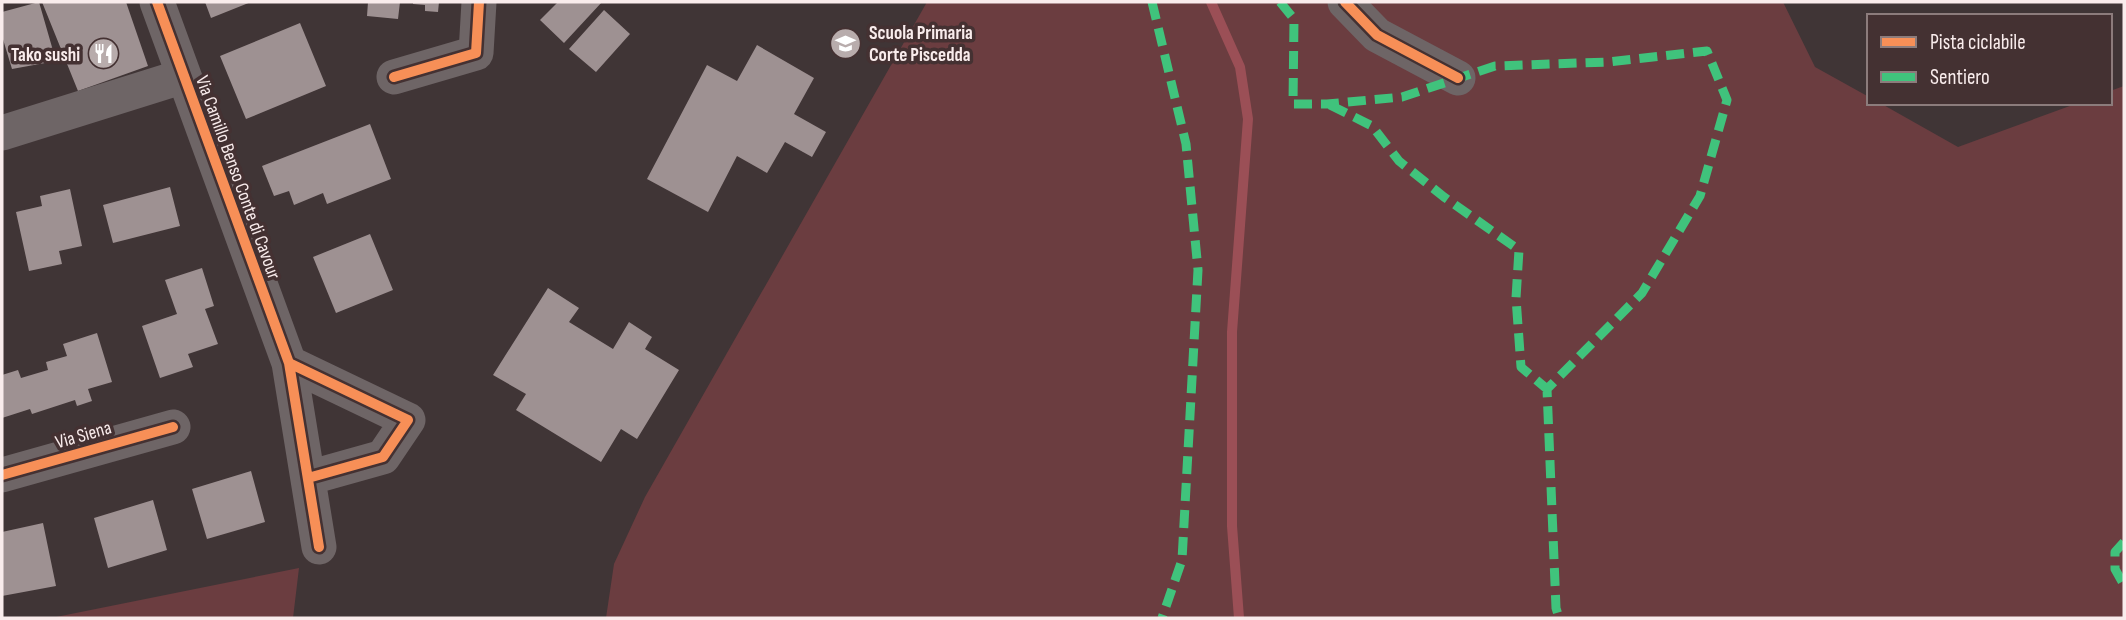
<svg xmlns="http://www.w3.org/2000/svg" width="2126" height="620" font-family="'Sofia Sans Condensed',sans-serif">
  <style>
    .green { fill: #6b3d40 }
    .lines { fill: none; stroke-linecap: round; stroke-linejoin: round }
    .stream { stroke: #9b4f56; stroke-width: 10 }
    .building { fill: #9e9192 }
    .minor { stroke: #6e6566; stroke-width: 35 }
    .quiet { stroke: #40c37c; stroke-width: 9; stroke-dasharray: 18 9; stroke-linecap: butt }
    .cycleway-casing { stroke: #443132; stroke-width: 15 }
    .cycleway { stroke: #f78f57; stroke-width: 10 }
    .labels { text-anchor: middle; stroke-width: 7; stroke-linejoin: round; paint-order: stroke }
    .poi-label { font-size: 19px; font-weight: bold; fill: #f9ecec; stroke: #443132; text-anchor: start }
    .street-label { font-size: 19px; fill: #f9ecec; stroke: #443132 }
  </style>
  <rect width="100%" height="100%" fill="#403536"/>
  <!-- green -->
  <path class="green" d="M927,2H1783L1815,67L1869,97V103H1880L1958,147L2078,103H2110V91L2124,86V618H606L614,564L645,497Z
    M299,568L293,618H51Z"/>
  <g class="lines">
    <!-- stream -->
    <path class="stream" d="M1211,2L1240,67L1248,119L1232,332V526L1239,618"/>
  </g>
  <!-- building -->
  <path class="building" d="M39,2L56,61L12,69L2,36V12Z
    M42,2H126L148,66L78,91Z
    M205,2H251L211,18Z
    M368,2H400L398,19L367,16Z
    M413,2H439L438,12L425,11V5L413,4Z
    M558,2H602L564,43L540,20Z
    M604,10L630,34L596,72L569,49Z
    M300,23L326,86L246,119L220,56Z
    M757,45L814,78L794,114L826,132L812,157L785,142L767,173L737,156L708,212L647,179L707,65L737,81Z
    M370,124L391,179L327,204L323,193L294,205L289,191L274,196L262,166Z
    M170,187L180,226L113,243L103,205Z
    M70,189L82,246L59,251L62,264L29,271L16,212L42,206L40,196Z
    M370,234L393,290L336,313L313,257Z
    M202,268L214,306L205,309L218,344L188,354L193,367L160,378L142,326L177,314L165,280Z
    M548,288L579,308L569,322L613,349L629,322L652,337L645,349L679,370L637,439L621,429L601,462L516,410L526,394L493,375Z
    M97,333L112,382L88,389L92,401L77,406L75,400L32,414L30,409L2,418V375L18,370L21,378L48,370L46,362L67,356L63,344Z
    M251,471L265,522L207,539L192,489Z
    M153,500L167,550L108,568L94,518Z
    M43,523L56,586L2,596V532Z"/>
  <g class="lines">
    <!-- minor -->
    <path class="minor" d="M157,2L289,363
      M1345,2L1377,35L1458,78
      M394,77L476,53L479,2
      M2,133L184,76
      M2,475L173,427
      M308,478L383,457L408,420L289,363L319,547"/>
    <!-- quiet -->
    <path class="quiet" d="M1152,2L1186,144L1198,270L1182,560L1162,618
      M1280,2L1294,19L1293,104H1327L1402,97L1495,66L1608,62L1707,51L1727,100L1700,196L1642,293L1547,389L1556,608L1559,618
      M1330,105L1372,126L1399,161L1444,197L1519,250L1516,298L1521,367L1547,389
      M2124,542L2115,552V569L2124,585"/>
    <defs>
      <path id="cycleway" d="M157,2L289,363
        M1345,2L1377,35L1458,78
        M394,77L476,53L479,2
        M2,475L173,427
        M308,478L383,457L408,420L289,363L319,547"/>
    </defs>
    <!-- cycleway casing -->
    <use href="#cycleway" class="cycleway-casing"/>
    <!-- cycleway -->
    <use href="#cycleway" class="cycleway"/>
  </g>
  <!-- icons -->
  <defs>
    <symbol id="school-disc" viewBox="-11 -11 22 22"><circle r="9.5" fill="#b8acac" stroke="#443132"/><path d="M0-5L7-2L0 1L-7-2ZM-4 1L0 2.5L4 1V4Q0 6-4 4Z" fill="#fff"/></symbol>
    <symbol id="restaurant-disc" viewBox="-11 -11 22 22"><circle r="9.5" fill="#b8acac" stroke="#443132"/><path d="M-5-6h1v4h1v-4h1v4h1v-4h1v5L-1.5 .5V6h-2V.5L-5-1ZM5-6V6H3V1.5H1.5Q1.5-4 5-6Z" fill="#fff"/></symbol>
  </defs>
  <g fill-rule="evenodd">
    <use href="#school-disc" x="828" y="26" width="35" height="35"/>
    <use href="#restaurant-disc" x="86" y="36" width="35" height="35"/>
  </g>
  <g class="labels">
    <!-- poi labels -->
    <g class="poi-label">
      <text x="869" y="39">Scuola Primaria<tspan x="869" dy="22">Corte Piscedda</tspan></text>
      <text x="80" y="61" text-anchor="end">Tako sushi</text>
    </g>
    <!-- street labels -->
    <g class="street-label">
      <text transform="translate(239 177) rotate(70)" y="7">Via Camillo Benso Conte di Cavour</text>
      <text transform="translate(83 434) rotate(-16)" y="7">Via Siena</text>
    </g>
  </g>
  <!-- border -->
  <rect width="2126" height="620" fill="none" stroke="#f9ecec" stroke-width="7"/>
  <!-- legend -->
  <rect x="1867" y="14" width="245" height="91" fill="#443132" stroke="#8c7c7c" stroke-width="2"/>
  <rect x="1881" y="37" width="35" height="10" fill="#f78f57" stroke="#8c7c7c" stroke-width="2"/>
  <text x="1930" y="49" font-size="21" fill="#f9ecec">Pista ciclabile</text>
  <rect x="1881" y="72" width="35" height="10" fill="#40c37c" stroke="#8c7c7c" stroke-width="2"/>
  <text x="1930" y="84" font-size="21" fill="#f9ecec">Sentiero</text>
</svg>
